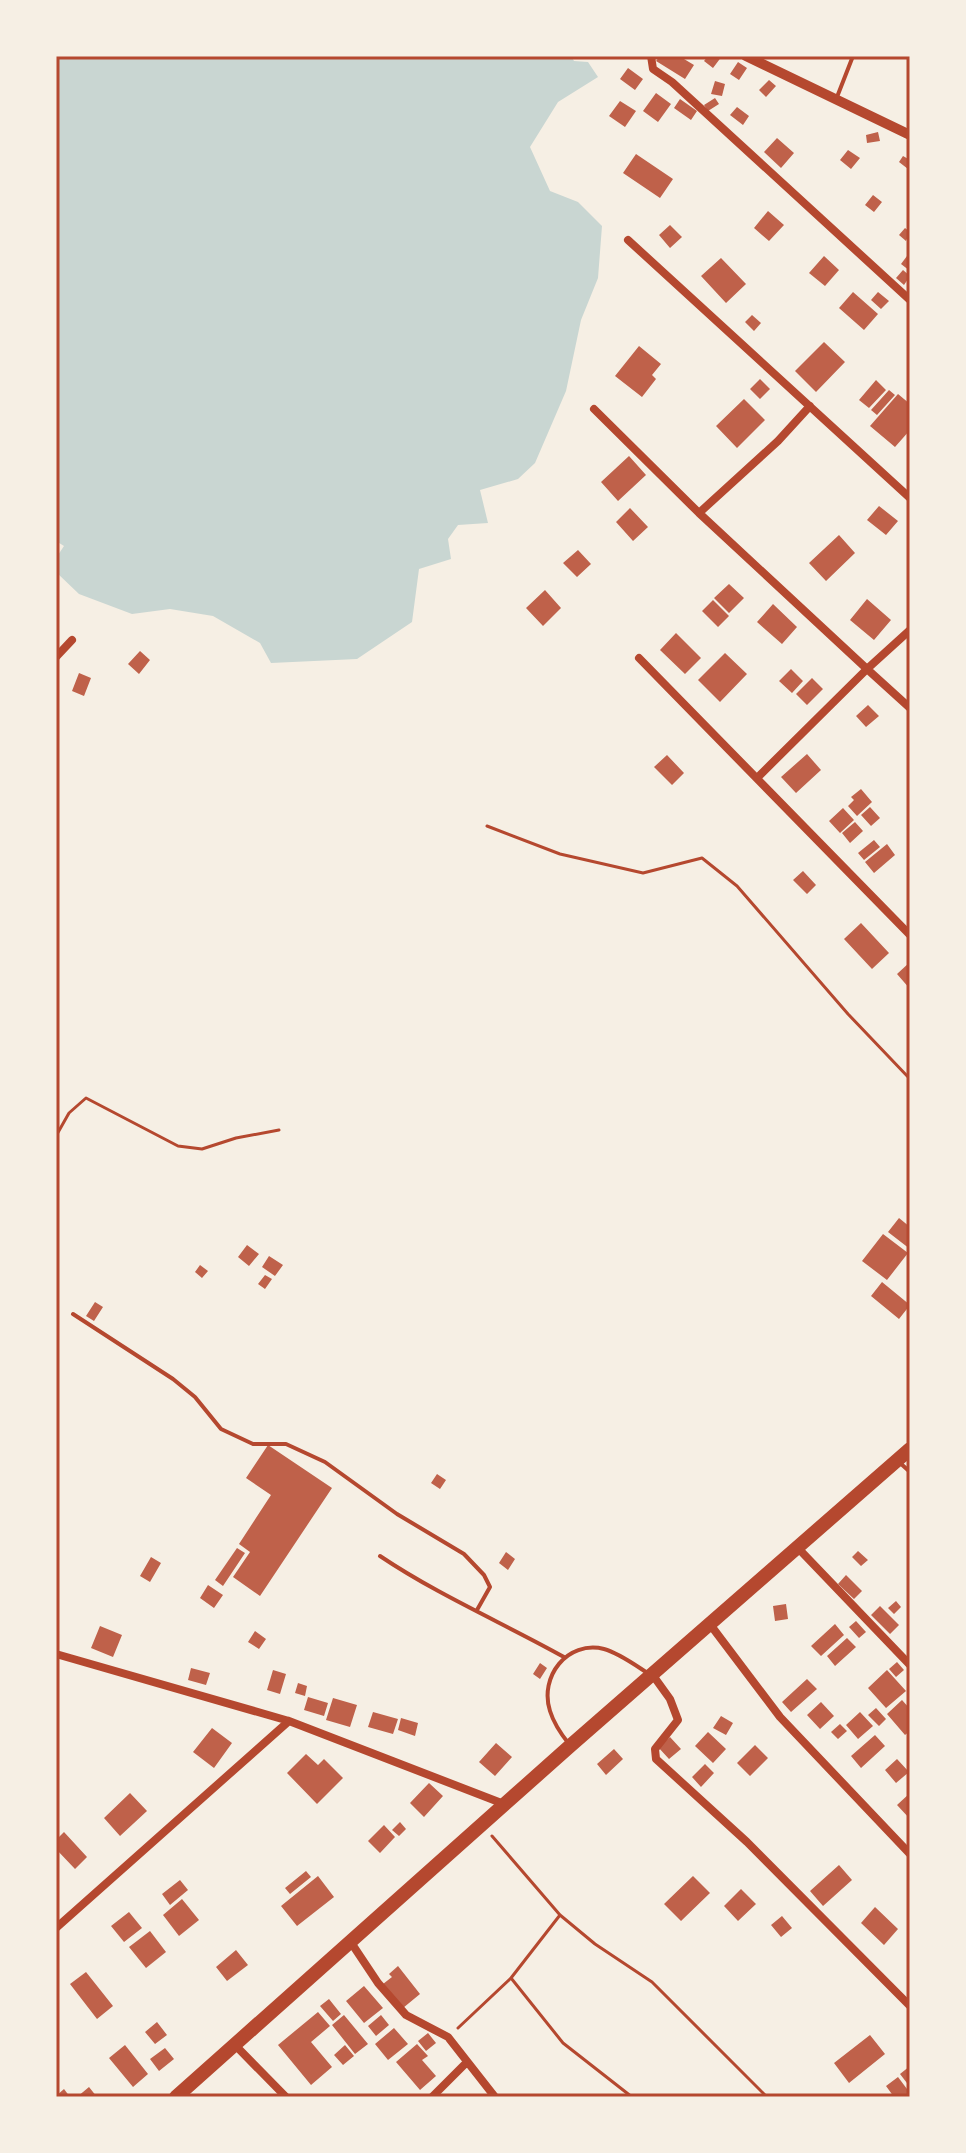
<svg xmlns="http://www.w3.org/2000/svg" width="966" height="2153" font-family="'PT Sans Narrow',sans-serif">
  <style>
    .water { fill: #c9d6d2 }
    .building { fill: #bf614a }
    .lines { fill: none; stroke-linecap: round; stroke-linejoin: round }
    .path { stroke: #b5482f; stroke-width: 3 }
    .service { stroke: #b5482f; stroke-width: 4 }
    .minor { stroke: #b5482f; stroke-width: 8 }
    .tertiary { stroke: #b5482f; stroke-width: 10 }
    .trunk { stroke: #b5482f; stroke-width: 14 }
    .neatline { fill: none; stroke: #b5482f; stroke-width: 3 }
  </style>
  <rect width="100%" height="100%" fill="#f6efe4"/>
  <!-- water -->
  <path class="water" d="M56,56H571L574,61L588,62L598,77L558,102L530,147L550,191L578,202L602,226L598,278L581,320L566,391L535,463L518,479L480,490L488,523L458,525L448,539L451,559L419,569L412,622L357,659L271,663L260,643L213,616L170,609L132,614L79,594L56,572V558L64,546L56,541Z"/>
  <!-- building -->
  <path class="building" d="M660,56H679L694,65L685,79L656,61Z
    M708,56H722L713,68L704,61Z
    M738,62L747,68L739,80L730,74Z
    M628,68L643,79L635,90L620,79Z
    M769,80L776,86L766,97L759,90Z
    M715,81L725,84L722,96L711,94Z
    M656,93L671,104L658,122L643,111Z
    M715,98L719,104L708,111L704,105Z
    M680,99L697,111L691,120L674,108Z
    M620,101L636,111L625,127L609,116Z
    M737,107L749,116L743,125L730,115Z
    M878,132L880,141L867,143L866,135Z
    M777,138L794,153L781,168L764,152Z
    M848,150L860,158L851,169L840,160Z
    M636,154L673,179L660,198L623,173Z
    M903,156L910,160L908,169L899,162Z
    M873,195L882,202L874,212L865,205Z
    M768,211L784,225L769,241L754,228Z
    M670,225L682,237L670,248L659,235Z
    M905,228L910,232L906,241L899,235Z
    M824,256L839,270L825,286L809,273Z
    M907,256L910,258V271L901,264Z
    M721,258L746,284L726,303L701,276Z
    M903,270L910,276L904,285L896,278Z
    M853,292L878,314L864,330L839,308Z
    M878,292L889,301L881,309L871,300Z
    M752,315L761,323L754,331L745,322Z
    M824,342L845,362L816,392L795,371Z
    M639,346L661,364L652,375L656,379L642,397L615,376Z
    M760,379L770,389L760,399L750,389Z
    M876,380L886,390L869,408L859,400Z
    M889,390L895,395L877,415L871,410Z
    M898,394L910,404V430L895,447L870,426Z
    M744,399L765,420L737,448L716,426Z
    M629,456L646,475L618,501L601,482Z
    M879,506L898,521L886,535L867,520Z
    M630,508L648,527L633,541L616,522Z
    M839,535L855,553L826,581L809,563Z
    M578,550L591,564L577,577L563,563Z
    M729,584L744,598L729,613L714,598Z
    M545,590L561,608L543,626L526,608Z
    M867,599L891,620L874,640L850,620Z
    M713,600L729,616L718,627L702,611Z
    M773,604L797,627L782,644L757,622Z
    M676,633L701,658L685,674L660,650Z
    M140,651L150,660L139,674L128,664Z
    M725,653L747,674L720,702L698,680Z
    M791,669L803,681L792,693L779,681Z
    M79,673L91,678L84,696L72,691Z
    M812,678L823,689L807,705L796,694Z
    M868,705L879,716L866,727L856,716Z
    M807,754L821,770L796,793L781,777Z
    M667,755L684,773L672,785L654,767Z
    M861,789L872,802L857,816L848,806L854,800L851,797Z
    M870,807L880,818L871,826L861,815Z
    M843,808L854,820L840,833L829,821Z
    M855,822L863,831L850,843L842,833Z
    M874,840L880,847L864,860L858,853Z
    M887,844L895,855L874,873L865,862Z
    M803,871L816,885L807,894L793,880Z
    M861,923L889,953L872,969L844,939Z
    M910,962V989L897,974Z
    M899,1218L910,1227V1249L888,1232Z
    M883,1234L908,1253L887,1280L862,1261Z
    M247,1245L259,1254L249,1266L238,1257Z
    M269,1256L283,1265L275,1276L262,1267Z
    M200,1265L208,1271L202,1278L195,1272Z
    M265,1275L272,1279L265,1289L258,1284Z
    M882,1282L910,1305L899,1319L871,1296Z
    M95,1302L103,1307L94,1321L86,1316Z
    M268,1445L332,1488L260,1596L233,1577L250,1552L239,1544L271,1495L246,1478Z
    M437,1474L446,1480L440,1489L431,1483Z
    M237,1548L245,1553L223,1586L215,1580Z
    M858,1551L868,1560L861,1566L852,1557Z
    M506,1552L515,1559L508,1570L499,1563Z
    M151,1557L161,1563L150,1582L140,1576Z
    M846,1575L862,1591L854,1599L838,1584Z
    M208,1585L223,1595L214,1608L200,1598Z
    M896,1601L901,1607L894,1614L888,1608Z
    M786,1604L788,1619L775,1621L773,1606Z
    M880,1606L899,1625L890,1634L871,1615Z
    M856,1621L866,1632L859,1638L849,1627Z
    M835,1624L844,1635L821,1656L811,1646Z
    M100,1626L122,1635L113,1657L91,1648Z
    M255,1631L266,1639L259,1649L248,1642Z
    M847,1638L856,1647L835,1666L827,1656Z
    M897,1662L904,1670L896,1677L889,1669Z
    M540,1663L547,1668L540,1679L533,1674Z
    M191,1668L210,1673L206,1685L188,1680Z
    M273,1670L286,1674L280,1694L267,1690Z
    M887,1670L906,1691L886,1708L868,1688Z
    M807,1679L817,1689L791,1712L782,1702Z
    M298,1683L307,1686L305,1696L295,1693Z
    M308,1697L328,1703L324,1716L304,1710Z
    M333,1698L357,1705L350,1727L326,1720Z
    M902,1700L910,1709V1731L905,1735L887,1714Z
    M821,1702L834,1716L820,1729L807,1715Z
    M876,1708L886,1719L879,1726L868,1715Z
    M373,1712L398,1719L393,1734L368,1727Z
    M860,1712L873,1726L858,1739L846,1725Z
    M721,1716L733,1723L726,1735L713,1728Z
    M401,1718L418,1723L415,1736L398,1730Z
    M840,1724L847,1731L838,1739L831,1732Z
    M212,1728L232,1743L214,1768L193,1752Z
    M708,1732L726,1749L713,1763L695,1746Z
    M875,1735L885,1746L861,1768L851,1756Z
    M670,1737L681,1749L669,1759L658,1747Z
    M496,1743L512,1757L495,1776L479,1762Z
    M755,1745L768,1758L750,1776L737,1763Z
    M614,1749L623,1759L606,1775L597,1764Z
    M306,1754L318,1765L324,1759L343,1778L317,1804L287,1773Z
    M897,1759L909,1772L896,1783L885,1770Z
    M705,1764L714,1773L701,1787L692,1777Z
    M429,1783L443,1796L424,1817L410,1803Z
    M130,1793L147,1811L120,1836L104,1818Z
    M910,1793V1819L897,1805Z
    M400,1822L406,1829L399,1836L392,1830Z
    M384,1825L395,1837L380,1853L368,1841Z
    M64,1832L87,1857L75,1869L56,1849V1840Z
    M839,1865L852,1880L823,1906L810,1891Z
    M306,1871L311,1877L290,1894L285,1888Z
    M318,1876L334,1897L297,1926L281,1906Z
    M693,1876L710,1893L681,1921L664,1904Z
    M180,1880L188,1890L170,1905L162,1894Z
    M741,1889L756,1904L738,1921L724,1906Z
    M182,1899L199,1920L179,1936L163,1915Z
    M875,1907L898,1929L884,1945L861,1923Z
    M129,1912L142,1928L124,1942L111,1926Z
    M782,1916L792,1928L781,1937L771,1925Z
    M150,1931L166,1952L146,1968L129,1947Z
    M236,1950L248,1965L227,1981L216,1967Z
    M398,1966L420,1994L403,2008L383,1984L392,1977L389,1974Z
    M86,1972L113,2006L97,2019L70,1984Z
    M364,1986L383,2008L364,2023L346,2001Z
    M329,1999L341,2014L333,2021L320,2006Z
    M318,2012L330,2026L311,2042L332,2067L311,2085L278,2045Z
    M344,2015L368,2044L355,2054L332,2025Z
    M381,2015L389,2025L376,2036L368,2026Z
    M157,2022L167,2035L155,2044L145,2032Z
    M394,2028L408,2044L388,2060L375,2044Z
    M428,2033L436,2043L426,2051L418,2041Z
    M870,2035L885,2054L849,2083L834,2063Z
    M417,2044L428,2056L422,2060L436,2076L420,2090L396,2062Z
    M125,2045L148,2074L133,2087L109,2058Z
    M345,2045L354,2056L343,2065L334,2055Z
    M165,2048L174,2059L159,2071L150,2059Z
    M910,2066V2087L900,2074Z
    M898,2077L910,2093V2097H894L886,2086Z
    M89,2087L97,2097H77Z
    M64,2089L70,2097H56V2096Z"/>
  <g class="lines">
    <!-- path -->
    <path class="path" d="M487,826L560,854L643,873L702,858L737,886L848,1014L910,1079
      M56,1136L69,1113L86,1098L178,1146L202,1149L236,1138L279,1130
      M492,1836L560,1915L595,1944L652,1982L767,2097
      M511,1978L563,2043L632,2097
      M458,2028L511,1978L560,1915"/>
    <!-- service -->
    <path class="service" d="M837,97L853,56
      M73,1314L173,1379L195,1397L221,1429L253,1444H286L325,1462L397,1514L464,1554L484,1575L490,1587L477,1610
      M899,1462L910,1472
      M380,1556C438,1595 503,1623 564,1657
      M569,1744C561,1734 554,1724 550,1711C539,1677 567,1640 604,1649C619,1653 635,1665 649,1674"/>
    <!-- minor -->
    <path class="minor" d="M651,56L653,69L672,82L910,300
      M628,240L910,498
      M594,409L699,513L778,441L810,406
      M699,513L867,669L910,630
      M56,657L72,640
      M639,658L910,935
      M758,777L867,669L910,708
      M796,1546L910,1665
      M709,1623L780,1717L910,1854
      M56,1654L289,1721L504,1804
      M652,1674L670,1699L678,1720L655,1749L656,1759L747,1842L910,2006
      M56,1928L289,1721
      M350,1941L378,1983L406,2015L448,2037L495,2097
      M234,2044L286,2097
      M432,2097L466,2063"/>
    <!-- tertiary -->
    <path class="tertiary" d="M746,56L910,135"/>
    <!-- trunk -->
    <path class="trunk" d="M176,2097L570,1746L910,1449"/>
  </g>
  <!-- border -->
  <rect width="966" height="2153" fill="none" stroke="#f6efe4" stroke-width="116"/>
  <rect x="58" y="58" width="850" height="2037" class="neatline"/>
</svg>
